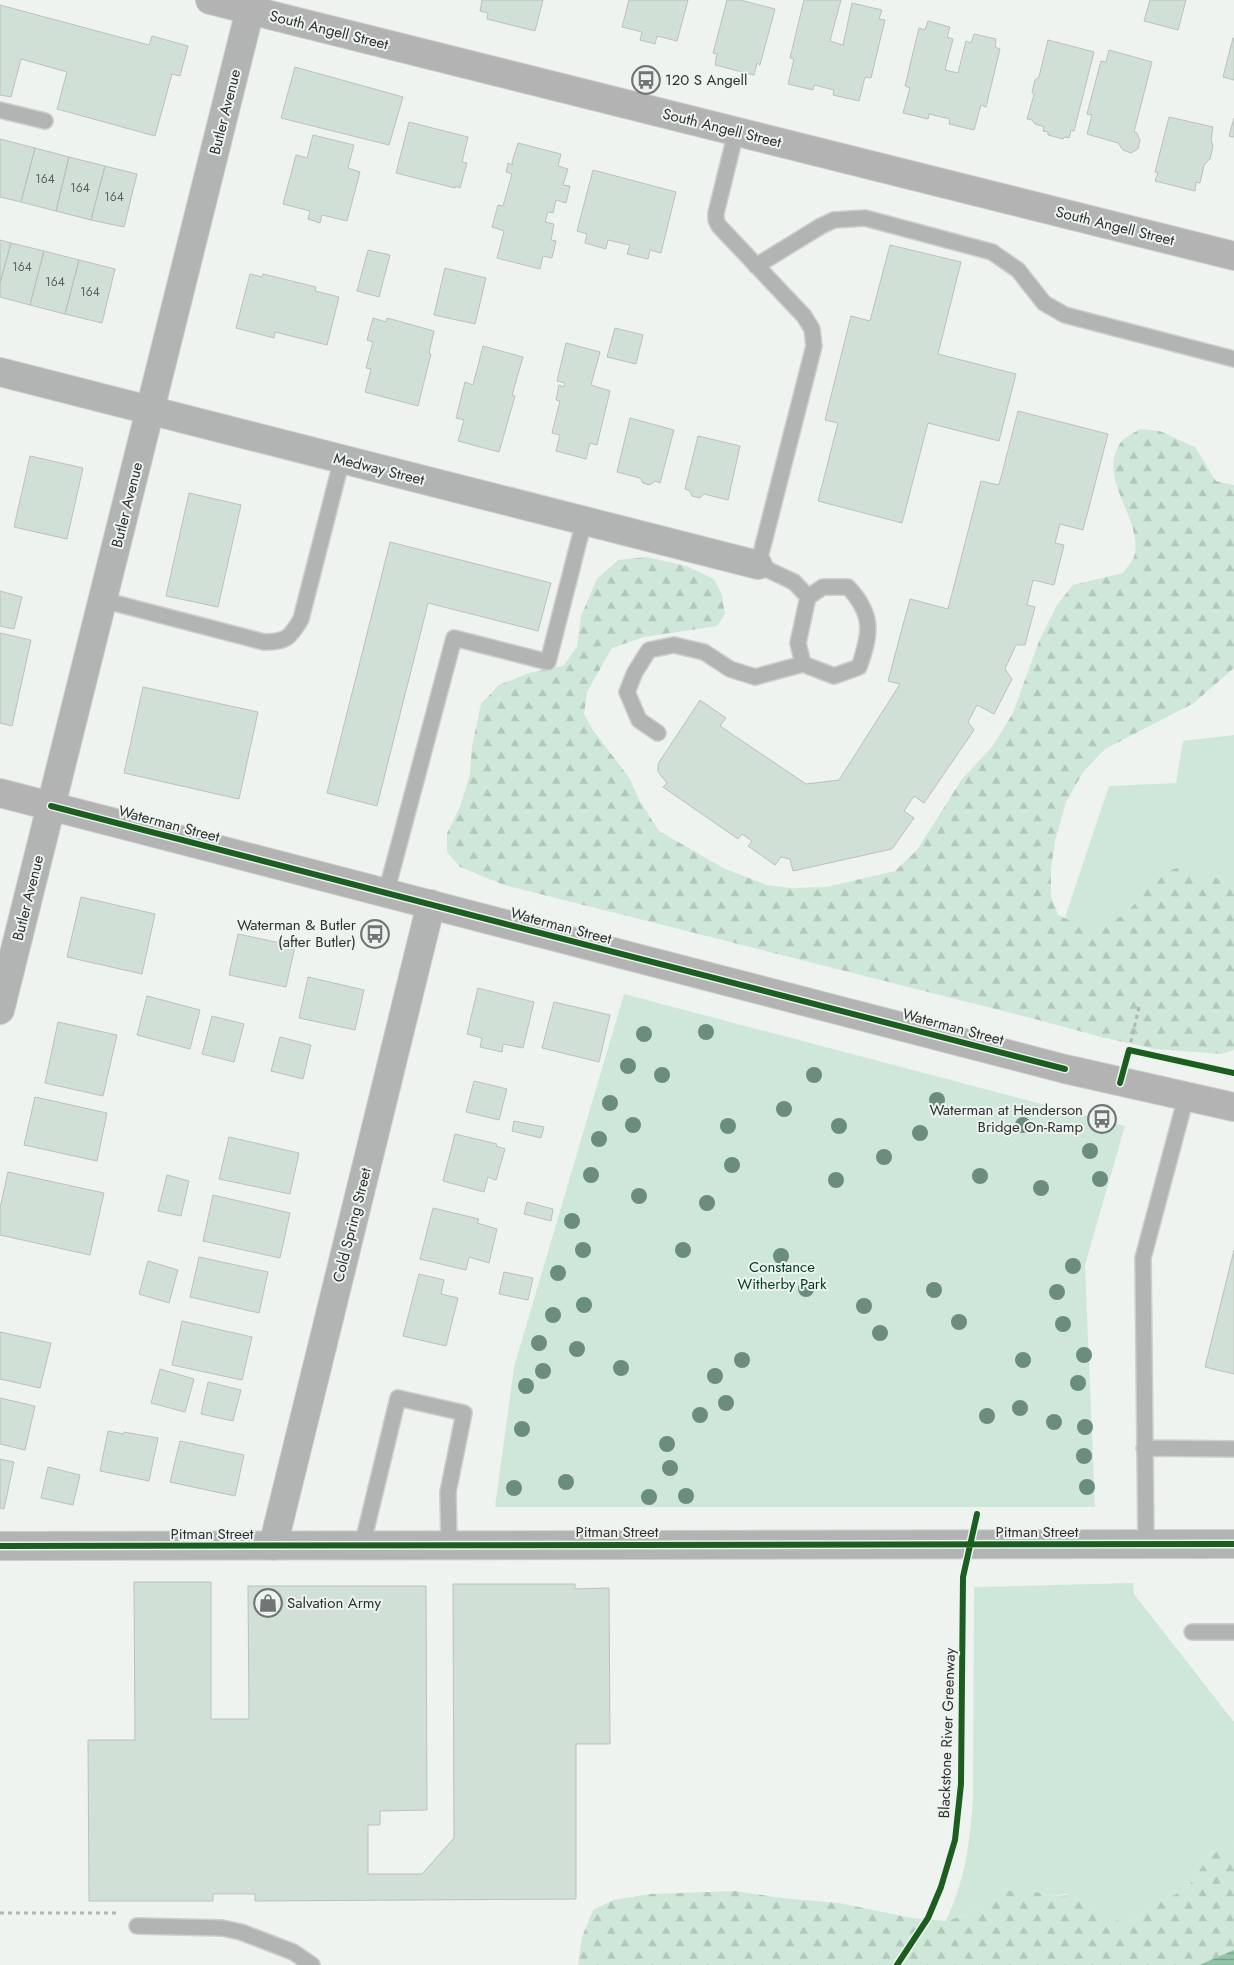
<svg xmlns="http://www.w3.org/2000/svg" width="1234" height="1965" font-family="Jost,sans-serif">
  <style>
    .green { fill: #cfe7d8 }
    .forest { fill: url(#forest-firs) }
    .water { fill: url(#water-rules) }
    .building { fill: #d1e0d7; stroke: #bcc0be }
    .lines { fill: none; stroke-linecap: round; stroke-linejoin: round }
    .service-casing { stroke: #cccfcd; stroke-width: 18 }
    .minor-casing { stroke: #cccfcd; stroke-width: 30 }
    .tertiary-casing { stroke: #cccfcd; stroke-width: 30 }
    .secondary-casing { stroke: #cccfcd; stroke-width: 30 }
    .path { stroke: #b2b5b4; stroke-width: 3; stroke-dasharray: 4 4; stroke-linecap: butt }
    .service { stroke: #b2b4b3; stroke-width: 15 }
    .minor { stroke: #b2b4b3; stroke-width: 28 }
    .tertiary { stroke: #b2b4b3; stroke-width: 28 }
    .secondary { stroke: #b2b3b2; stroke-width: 28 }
    .cycleway-casing { stroke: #edf4f0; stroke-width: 9 }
    .cycleway { stroke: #1b5e20; stroke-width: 6 }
    .tree { fill: #6b8d7e }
    .labels { text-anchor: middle; stroke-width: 4; stroke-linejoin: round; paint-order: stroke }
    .number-label { font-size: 12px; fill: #575d59 }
    .street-label { font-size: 15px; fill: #2e312f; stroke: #edf4f0 }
    .poi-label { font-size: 15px; fill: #2e312f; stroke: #edf4f0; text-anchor: start }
    .park-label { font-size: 15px; fill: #003a20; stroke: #edf4f0 }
  </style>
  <defs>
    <pattern id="forest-firs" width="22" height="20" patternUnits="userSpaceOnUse" patternTransform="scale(1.25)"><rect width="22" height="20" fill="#cfe7d8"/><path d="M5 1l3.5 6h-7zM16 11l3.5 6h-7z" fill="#b2c7ba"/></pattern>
    <pattern id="water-rules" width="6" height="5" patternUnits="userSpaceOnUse" patternTransform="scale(1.25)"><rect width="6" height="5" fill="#91c3a6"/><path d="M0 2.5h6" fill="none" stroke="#779f88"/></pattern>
  </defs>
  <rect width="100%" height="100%" fill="#eef3f0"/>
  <!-- green -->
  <path class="green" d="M1234,735V1001L1045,977L1109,786L1176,783L1183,741Z
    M624,994L1125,1126L1085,1265L1095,1507H495L514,1367Z
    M1133,1583L1134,1594L1234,1722V1847L1211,1852L1196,1876L1185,1890L1153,1905L1137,1918L1125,1922L1109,1920L1099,1913L1090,1901L1066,1894L1053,1896L1031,1891L985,1902L969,1914L946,1921C965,1880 970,1843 973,1798L974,1587Z"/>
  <!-- forest -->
  <path class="forest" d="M1140,429L1160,431L1195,447L1216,481L1234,485V668L1194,703L1105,749L1083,772L1066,802L1055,841L1051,869V896L1058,915L1081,926L1099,925L1125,915L1147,889L1171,870L1184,866L1234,885V1050L1221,1054L1155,1049L1101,1037L1031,1018L504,885L460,867L447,852V833L460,807L470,774L472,746L481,704L499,685L529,673L563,666L577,647L581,616L597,579L618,560L647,557L686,566L714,579L722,595L725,614L717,626L644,637L612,648L587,692L584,714L593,730L630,779L639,800L659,831L725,869L767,885L792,888L826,887L895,871L917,850L962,779L992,747L1013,713L1039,641L1057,605L1073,585L1123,573C1127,567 1134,560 1135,553C1141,516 1096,478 1121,442C1125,437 1134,433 1140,429Z
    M1234,1847V1950L1199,1965H578L582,1937L593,1910L613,1900L651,1894L735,1891L782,1898L839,1903L912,1918L946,1921L969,1914L985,1902L1007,1891H1031L1053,1896L1080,1895L1090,1901L1099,1913L1109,1919L1125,1922L1137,1918L1153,1905L1185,1890L1196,1876L1211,1852Z"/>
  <!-- water -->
  <path class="water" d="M1234,1950V1965H1199Z"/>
  <!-- building -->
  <path class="building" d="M482,0H543L535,31L487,19L488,13L480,11Z
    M629,0H688L677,41L657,36L655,44L640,40L642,32L622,27Z
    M727,0H740L775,9L760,65L757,63L754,75L715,65L717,54L713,53Z
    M804,0H841L830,41L843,45L852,3L882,10L879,19L885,20L871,78L865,77L859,101L833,95L834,90L814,85L813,90L788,84L794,59L790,58Z
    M1150,0H1186L1178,30L1144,21Z
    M0,5L149,45L152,36L188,46L180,76L172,74L155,136L57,109L67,72L21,59L11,97L0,95Z
    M928,21L950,27L947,37L953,39L945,70L958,73L966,41L971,43L974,34L996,39L995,47L1000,49L986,107L981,105L974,130L949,124L950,119L929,114L928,119L903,113L910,88L905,86L919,28L925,30Z
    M1233,38H1234V80L1223,77Z
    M1048,40L1094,52L1074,131L1071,130L1069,138L1064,137L1063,139L1048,135V132L1043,131L1044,127L1035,124L1032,120L1027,119L1034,95L1032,92L1035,80L1039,77Z
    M1109,50L1152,62L1134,132L1137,133L1140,140L1138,149L1131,153L1123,150L1118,143L1087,134L1092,115L1087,114L1101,61L1106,62Z
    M295,67L403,97L389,145L281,118Z
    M1169,117L1213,127L1211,139L1213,146L1210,159L1204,165L1200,183L1196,182L1195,191L1155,181L1158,173L1155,172Z
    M1234,118V137L1229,136Z
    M409,122L468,137L462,162L467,163L460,188L455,186V188L396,173Z
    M313,135L354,145L348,168L360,172L347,221L322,215L320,223L308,219L310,211L283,204L296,155L307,158Z
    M0,139L35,148L21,202L0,197Z
    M518,143L561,154L558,166L568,169L563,185L570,186L566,203L556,200L553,213L548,212L545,222L554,224L551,240L556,241L552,258L543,256L540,269L497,258L504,231L492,227L498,205L503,206L512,174L506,172L508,163L513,165L512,162Z
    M35,148L69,157L56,211L21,202Z
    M69,157L105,166L91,220L56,211Z
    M105,166L137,174L124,227L91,220Z
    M593,170L676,192L661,253L650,250L648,259L627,254L630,245L608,240L606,249L585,243L587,234L577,231Z
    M0,240L11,243L0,283Z
    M11,243L44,251L30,305L0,297V283Z
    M890,245L961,262L938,354L1016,374L999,441L928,423L902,523L818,501L838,423L825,420L851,316L870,321Z
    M368,250L390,255L379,297L357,291Z
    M44,251L79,260L65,314L30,305Z
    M79,260L115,269L102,323L65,314Z
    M445,268L486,278L475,324L434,315Z
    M250,274L262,277L263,274L316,287L315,291L339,297L327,345L275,332L274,338L236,328Z
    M373,318L386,322L387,318L434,331L429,353L431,354L418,406L365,392L371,369L366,368L373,342L367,340Z
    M615,328L643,335L636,364L607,357Z
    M566,343L600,352L591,385L610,391L597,445L590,443L586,459L556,451L560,435L552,433L560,401L556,400L559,385L564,387L565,383L557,381Z
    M483,346L523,357L512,395L515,396L499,452L458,441L464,420L456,418L465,382L473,385Z
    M1018,411L1108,434L1083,530L1060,524L1055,543L1064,545L1054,585L1033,580L1027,605L1035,607L1025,645H1016L1005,669L1012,679L994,714L977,705L968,722L974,730L924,803L914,796L904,811L914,818L892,849L793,871L790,859L781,857L775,865L748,846L752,841L742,834L738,839L663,787L667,783L658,772V764L700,700L726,718L720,726L806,784L839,780L900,684L888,681L910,599L948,609L981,481L999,485Z
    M630,418L674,430L660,483L655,481L650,485L643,483L640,478L617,472Z
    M698,436L740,446L728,500L704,494L700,498L692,496L690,491L685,489Z
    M30,456L83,468L67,539L14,527Z
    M189,493L241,505L218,607L166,596Z
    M390,542L551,583L538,631L428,603L377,806L327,793Z
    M0,591L22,597L14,629L0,626Z
    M0,633L31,640L12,726L0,723Z
    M143,687L258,712L239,799L124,773Z
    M81,897L155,914L142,974L67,957Z
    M238,934L295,946L286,987L229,975Z
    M308,977L364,990L355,1030L299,1018Z
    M478,988L534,1002L523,1048L503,1044L502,1052L480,1047L482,1038L467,1034Z
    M147,996L200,1010L190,1049L137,1035Z
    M554,1002L610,1015L599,1062L542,1048Z
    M212,1016L244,1024L234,1062L202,1054Z
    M58,1022L117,1035L103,1096L45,1083Z
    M280,1037L311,1045L303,1079L271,1071Z
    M474,1081L507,1089L499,1120L466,1112Z
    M35,1097L107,1113L97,1161L24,1145Z
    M514,1121L544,1127L541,1138L512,1131Z
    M455,1134L497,1144L496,1146L505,1149L496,1180L488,1177L484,1192L443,1181Z
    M229,1137L299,1153L290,1194L219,1179Z
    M8,1172L104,1193L90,1255L0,1235V1208Z
    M167,1175L189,1181L181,1216L158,1211Z
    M213,1195L290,1213L280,1258L203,1241Z
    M527,1202L553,1209L551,1221L524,1214Z
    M433,1208L479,1219L477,1223L497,1229L489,1263L469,1257L466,1270L420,1259Z
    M1234,1250V1374L1205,1367Z
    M199,1257L268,1272L259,1313L190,1297Z
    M148,1261L178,1270L169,1303L139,1294Z
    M504,1272L533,1278L528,1300L499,1294Z
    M419,1274L444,1280L441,1294L458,1298L446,1346L403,1336Z
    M182,1321L252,1337L242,1380L172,1365Z
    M0,1332L51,1343L40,1388L0,1379Z
    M160,1369L194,1379L185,1412L151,1403Z
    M208,1382L241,1390L233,1421L201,1414Z
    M0,1398L35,1406L25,1450L0,1444Z
    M108,1431L124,1434V1432L158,1438L149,1481L100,1471Z
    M180,1441L244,1455L235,1496L170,1482Z
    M0,1459L14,1462L4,1509L0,1508Z
    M48,1467L80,1475L73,1505L41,1498Z
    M134,1582H211V1719H249L248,1586H426L427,1810L380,1811V1825H368V1874H422L454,1838L453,1584H575V1589L609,1588L610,1744H576V1899L255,1901V1894H213V1901H89L88,1740H135Z"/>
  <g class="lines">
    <defs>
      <path id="service" d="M0,110L45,121
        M736,132L716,213V220L719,226L804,316L812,329L814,346L758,565L794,582L808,597
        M756,266L821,226L834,220L865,218L992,252L1018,270L1044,303L1065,315L1234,359
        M823,587H848C874,615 871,633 859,667L834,676L803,664L798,643L808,597Z
        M103,600L264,642C286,642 290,638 301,619L342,459
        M658,733L639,720L627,692L635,672L649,650L674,645L704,652L730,669L755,677L803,664
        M386,893L454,638L548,662L584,521
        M1144,1448L1234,1449
        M1146,1544L1143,1258L1186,1097
        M362,1546L398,1398L464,1413L448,1492L449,1545
        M1192,1632H1234
        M137,1926L222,1928L241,1932L293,1952L312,1965"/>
      <path id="minor" d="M0,372L758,565
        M0,1546L1234,1544
        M273,1546L431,904"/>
      <path id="tertiary" d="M0,1010L250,10"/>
      <path id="secondary" d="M210,0L1234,256
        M0,793L1065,1069L1234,1107"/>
    </defs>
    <!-- service casing -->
    <use href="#service" class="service-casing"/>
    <!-- minor casing -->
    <use href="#minor" class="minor-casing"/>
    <!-- tertiary casing -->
    <use href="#tertiary" class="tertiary-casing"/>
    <!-- secondary casing -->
    <use href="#secondary" class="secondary-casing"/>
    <!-- path -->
    <path class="path" d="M1129,1050L1140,1003
      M0,1913H117"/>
    <!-- service -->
    <use href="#service" class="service"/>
    <!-- minor -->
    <use href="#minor" class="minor"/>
    <!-- tertiary -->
    <use href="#tertiary" class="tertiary"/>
    <!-- secondary -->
    <use href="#secondary" class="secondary"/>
    <defs>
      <path id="cycleway" d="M51,806L1065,1069
        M1120,1083L1129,1050L1234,1073
        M0,1546L1234,1544
        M897,1965L928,1918L941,1887L955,1840L961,1784L963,1577L977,1514"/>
    </defs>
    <!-- cycleway casing -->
    <use href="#cycleway" class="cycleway-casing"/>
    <!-- cycleway -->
    <use href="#cycleway" class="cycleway"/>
  </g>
  <!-- trees -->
  <g class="tree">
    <circle cx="706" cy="1032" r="8"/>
    <circle cx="644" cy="1034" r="8"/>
    <circle cx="628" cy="1066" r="8"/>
    <circle cx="662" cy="1075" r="8"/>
    <circle cx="814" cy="1075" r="8"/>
    <circle cx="937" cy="1100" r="8"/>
    <circle cx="610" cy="1103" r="8"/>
    <circle cx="784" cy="1109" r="8"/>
    <circle cx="633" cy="1125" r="8"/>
    <circle cx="1023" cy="1125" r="8"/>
    <circle cx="728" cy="1126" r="8"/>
    <circle cx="839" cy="1126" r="8"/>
    <circle cx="920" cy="1133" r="8"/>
    <circle cx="599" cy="1139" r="8"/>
    <circle cx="1090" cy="1151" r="8"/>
    <circle cx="884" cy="1157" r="8"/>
    <circle cx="732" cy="1165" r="8"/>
    <circle cx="591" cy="1175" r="8"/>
    <circle cx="980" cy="1176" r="8"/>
    <circle cx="1100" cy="1179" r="8"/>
    <circle cx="836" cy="1180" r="8"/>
    <circle cx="1041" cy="1188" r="8"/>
    <circle cx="639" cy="1196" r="8"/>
    <circle cx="707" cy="1203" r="8"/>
    <circle cx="572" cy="1221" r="8"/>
    <circle cx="583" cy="1250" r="8"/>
    <circle cx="683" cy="1250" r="8"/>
    <circle cx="781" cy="1256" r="8"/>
    <circle cx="1073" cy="1266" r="8"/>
    <circle cx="558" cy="1273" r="8"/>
    <circle cx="806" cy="1289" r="8"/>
    <circle cx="934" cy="1290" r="8"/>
    <circle cx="1057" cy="1292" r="8"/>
    <circle cx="584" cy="1305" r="8"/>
    <circle cx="864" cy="1306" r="8"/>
    <circle cx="553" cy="1315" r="8"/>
    <circle cx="959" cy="1322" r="8"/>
    <circle cx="1063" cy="1324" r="8"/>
    <circle cx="880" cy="1333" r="8"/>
    <circle cx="539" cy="1343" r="8"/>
    <circle cx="577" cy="1349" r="8"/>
    <circle cx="1084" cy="1355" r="8"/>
    <circle cx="742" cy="1360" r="8"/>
    <circle cx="1023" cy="1360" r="8"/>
    <circle cx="621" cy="1368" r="8"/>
    <circle cx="543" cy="1371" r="8"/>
    <circle cx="715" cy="1376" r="8"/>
    <circle cx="1078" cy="1383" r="8"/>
    <circle cx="526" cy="1386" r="8"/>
    <circle cx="726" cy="1403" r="8"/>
    <circle cx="1020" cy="1408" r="8"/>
    <circle cx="700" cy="1415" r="8"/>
    <circle cx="987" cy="1416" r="8"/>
    <circle cx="1054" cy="1422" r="8"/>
    <circle cx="1085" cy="1427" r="8"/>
    <circle cx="522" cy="1429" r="8"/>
    <circle cx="667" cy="1444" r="8"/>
    <circle cx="1084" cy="1456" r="8"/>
    <circle cx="670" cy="1468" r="8"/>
    <circle cx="566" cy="1482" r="8"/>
    <circle cx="1087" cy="1487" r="8"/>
    <circle cx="514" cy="1488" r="8"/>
    <circle cx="686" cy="1496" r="8"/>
    <circle cx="649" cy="1497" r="8"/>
  </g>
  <!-- icons -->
  <defs>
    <symbol id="bus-ring" viewBox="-11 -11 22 22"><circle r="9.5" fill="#edf4f0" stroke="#717573" stroke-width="1.5"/><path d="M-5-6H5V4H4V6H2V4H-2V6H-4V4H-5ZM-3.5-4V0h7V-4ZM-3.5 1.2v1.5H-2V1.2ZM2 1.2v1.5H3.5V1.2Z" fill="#717573"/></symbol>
    <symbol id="shop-ring" viewBox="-11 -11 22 22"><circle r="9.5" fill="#edf4f0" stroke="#717573" stroke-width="1.5"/><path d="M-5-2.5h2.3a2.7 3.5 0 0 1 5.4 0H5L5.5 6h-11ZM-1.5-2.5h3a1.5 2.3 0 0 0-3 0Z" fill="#717573"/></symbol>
  </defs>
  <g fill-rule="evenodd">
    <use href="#bus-ring" x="630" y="64" width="32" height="32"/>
    <use href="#bus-ring" x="359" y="918" width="32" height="32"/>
    <use href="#bus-ring" x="1086" y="1103" width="32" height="32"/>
    <use href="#shop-ring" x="252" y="1587" width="32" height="32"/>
  </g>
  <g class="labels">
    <!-- number labels -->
    <g class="number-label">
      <text x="45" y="183">164</text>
      <text x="80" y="192">164</text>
      <text x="114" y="201">164</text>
      <text x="22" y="271">164</text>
      <text x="55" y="286">164</text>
      <text x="90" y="296">164</text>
    </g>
    <!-- street labels -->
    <g class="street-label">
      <text transform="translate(329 30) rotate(14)" y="5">South Angell Street</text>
      <text transform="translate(225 112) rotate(-76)" y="5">Butler Avenue</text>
      <text transform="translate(722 128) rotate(14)" y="5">South Angell Street</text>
      <text transform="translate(1115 226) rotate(14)" y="5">South Angell Street</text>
      <text transform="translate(379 469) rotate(14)" y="5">Medway Street</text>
      <text transform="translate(127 505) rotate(-76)" y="5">Butler Avenue</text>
      <text transform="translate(169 824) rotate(15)" y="5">Waterman Street</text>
      <text transform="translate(28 898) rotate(-76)" y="5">Butler Avenue</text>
      <text transform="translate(561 926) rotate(15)" y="5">Waterman Street</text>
      <text transform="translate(953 1027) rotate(15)" y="5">Waterman Street</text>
      <text transform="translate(352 1225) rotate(-76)" y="5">Cold Spring Street</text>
      <text x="617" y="1537">Pitman Street</text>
      <text x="1037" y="1537">Pitman Street</text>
      <text x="212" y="1539">Pitman Street</text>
      <text transform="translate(947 1733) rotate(-88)" y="5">Blackstone River Greenway</text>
    </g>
    <!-- poi labels -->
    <g class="poi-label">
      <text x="665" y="85">120 S Angell</text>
      <text x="356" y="930" text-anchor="end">Waterman &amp; Butler<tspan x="356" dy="17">(after Butler)</tspan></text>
      <text x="1083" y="1115" text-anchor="end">Waterman at Henderson<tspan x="1083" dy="17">Bridge On-Ramp</tspan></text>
      <text x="287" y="1608">Salvation Army</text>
    </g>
    <!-- park labels -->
    <g class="park-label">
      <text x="782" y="1272">Constance<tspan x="782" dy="17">Witherby Park</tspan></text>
    </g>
  </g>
</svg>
